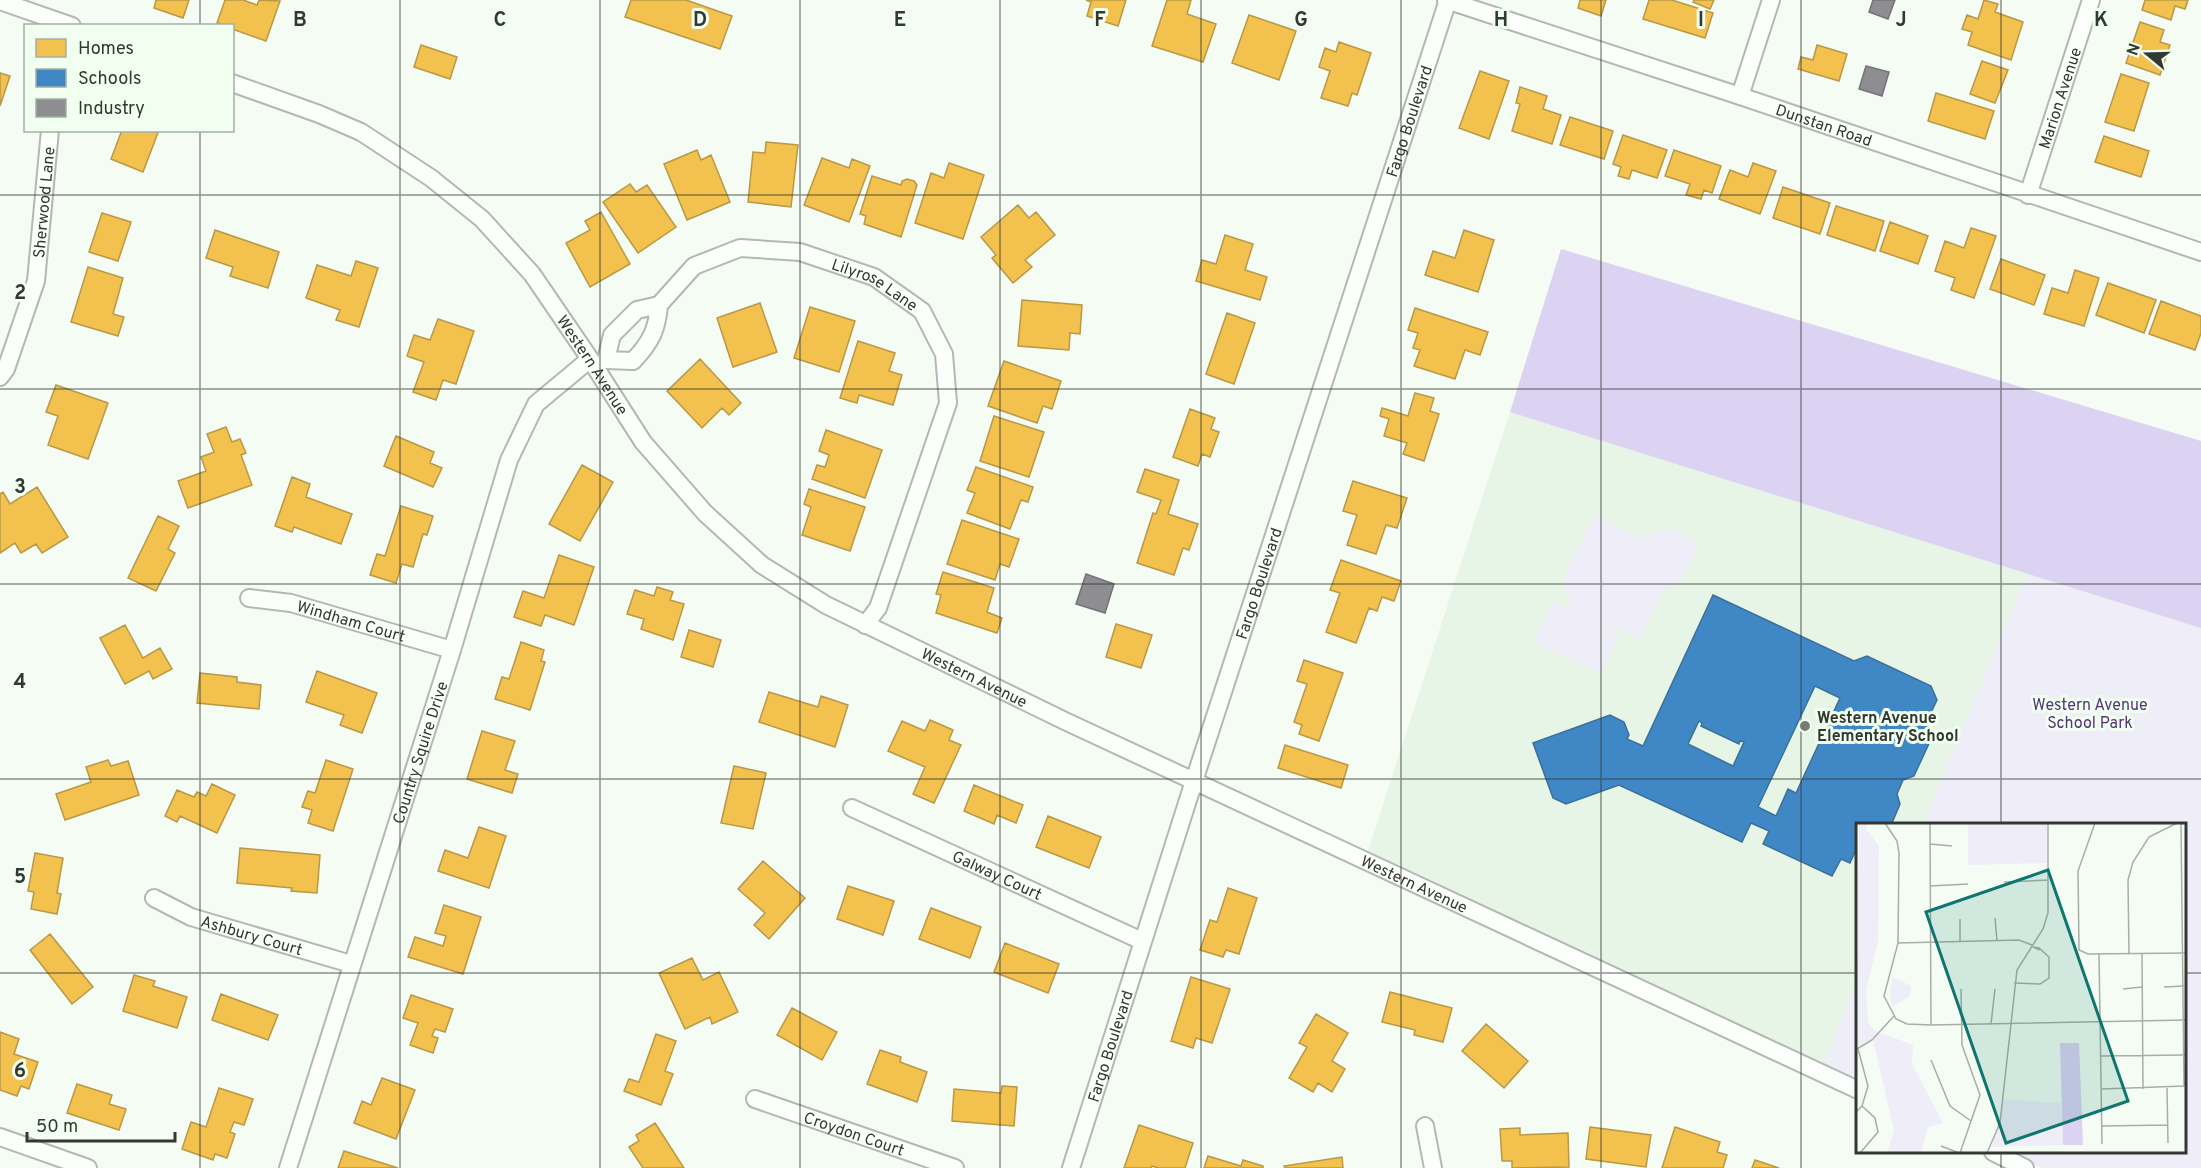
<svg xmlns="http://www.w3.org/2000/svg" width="2201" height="1168" font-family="Overpass,sans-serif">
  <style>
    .built { fill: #e6f5e6 }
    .green { fill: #efedf8 }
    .forest { fill: #dcd2f1 }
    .homes { fill: #f2c14e; stroke: #b99846; stroke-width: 1.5 }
    .schools { fill: #3f88c5; stroke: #3b7099; stroke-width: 1.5; fill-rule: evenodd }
    .industry { fill: #8d8d92; stroke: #727475; stroke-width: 1.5 }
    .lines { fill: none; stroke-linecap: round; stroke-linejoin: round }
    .street-casing { stroke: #b3b8b3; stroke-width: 20 }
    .street { stroke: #fdfffd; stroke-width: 16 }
    .grid { fill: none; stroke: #333832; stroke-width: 1.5; stroke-opacity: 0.55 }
    .poi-dot { fill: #777d76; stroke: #f1fff0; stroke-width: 2 }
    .labels { text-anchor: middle; stroke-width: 6; stroke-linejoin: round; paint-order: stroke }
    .street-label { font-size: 16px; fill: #333832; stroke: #f1fff0 }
    .park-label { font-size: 16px; fill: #55327c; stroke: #f1fff0 }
    .poi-label { font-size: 16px; font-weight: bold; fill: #333832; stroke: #f1fff0; text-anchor: start }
    .inset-road { fill: none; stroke: #a7aea6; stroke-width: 1.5 }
    .view { fill: #0f766e; fill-opacity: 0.15; stroke: #0f766e; stroke-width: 3 }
    .inset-edge { fill: none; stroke: #333832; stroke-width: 3 }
    .grid-label { font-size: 20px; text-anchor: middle; font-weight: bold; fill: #333832; stroke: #f1fff0; stroke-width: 6; stroke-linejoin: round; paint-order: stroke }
  </style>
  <rect width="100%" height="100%" fill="#f4fcf4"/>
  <!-- built -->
  <path class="built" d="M1510,412L2201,628V1168H2041L2015,1152H2184V824H1858L1857,1078L1367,854Z"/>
  <!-- green -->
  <path class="green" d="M1594,515L1640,538L1670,529L1699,543L1681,582L1663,589L1640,639L1611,625L1610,629L1620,634L1601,674L1534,642L1553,601L1569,608L1570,605L1563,578Z
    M2027,574L2201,628V1168H2041L2015,1152H2184V824H1923Z
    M1857,982V1078L1824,1063Z"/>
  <!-- forest -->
  <path class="forest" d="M1561,249L2201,441V628L1510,412Z"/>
  <!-- homes -->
  <path class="homes" d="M156,0H189L183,18L154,8Z
    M225,0H243L257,5L259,0L280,1L266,41L232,29V26L217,23Z
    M631,0H686L732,16L720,49L625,17Z
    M1086,0H1126L1118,26L1087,16L1091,2Z
    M1167,0H1191L1187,14L1216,24L1203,62L1152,46Z
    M1580,0H1606L1601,16L1578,8Z
    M1649,0H1672L1713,13L1705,38L1643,19Z
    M1694,0H1714L1710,9L1693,2Z
    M1984,0L1998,4L1995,12L2023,22L2011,60L1968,45L1972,32L1962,29L1967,15L1978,19Z
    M2145,0H2188L2185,9L2175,6L2171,20L2142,10Z
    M1249,15L1296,31L1279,80L1232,63Z
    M2140,22L2164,30L2160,42L2170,45L2160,75L2126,63Z
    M1339,42L1371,53L1357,95L1352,93L1348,106L1321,98L1330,71L1319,67L1325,48L1336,52Z
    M421,45L457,57L450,79L414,67Z
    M1817,45L1847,54L1839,81L1798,69L1801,57L1813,60Z
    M1982,61L2008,70L1995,103L1970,94Z
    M1480,71L1509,81L1489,139L1459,128Z
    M0,73L10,76L0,106Z
    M2121,74L2149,83L2134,131L2105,122Z
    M1520,87L1547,96L1543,109L1561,115L1552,144L1512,131L1520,104L1516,103Z
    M1936,93L1994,111L1985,139L1928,121Z
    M1570,117L1613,131L1604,159L1560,145Z
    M122,130H159L143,172L111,159Z
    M1623,135L1667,150L1657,178L1632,170L1629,179L1618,176L1621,167L1613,164Z
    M2104,136L2149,151L2141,177L2095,162Z
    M766,142L798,145L791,207L748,202L753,152L765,153Z
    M697,150L701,160L711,155L730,202L687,220L664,164Z
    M1674,150L1721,166L1712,193L1704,190L1701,199L1686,195L1690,184L1665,176Z
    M822,158L849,168L852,159L870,166L849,222L804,205Z
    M949,163L984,175L963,239L915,223L931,173L944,178Z
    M1753,163L1776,171L1760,214L1719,199L1730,170L1748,177Z
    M872,176L901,185L902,181L907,179L914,181L917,185L901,237L864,224L866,216L860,214Z
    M630,184L636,192L647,185L676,227L638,253L603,202Z
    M1783,187L1830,203L1820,234L1773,218Z
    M1018,205L1029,218L1036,212L1055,235L1025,260L1032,267L1013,283L992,258L996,255L981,237Z
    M1836,206L1884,221L1875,251L1827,235Z
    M601,212L630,264L590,287L566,243L590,230L585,221Z
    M102,213L131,222L118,261L89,252Z
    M1890,222L1928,236L1918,264L1880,251Z
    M1971,228L1996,236L1974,298L1951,290L1955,278L1935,271L1945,241L1964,248Z
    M215,230L279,252L268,288L230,276L233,267L206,258Z
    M1464,230L1494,240L1478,292L1425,275L1433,251L1455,258Z
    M1225,235L1253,244L1245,270L1267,277L1260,300L1196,281L1202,260L1216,264Z
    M2001,259L2045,275L2034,305L1990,289Z
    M356,261L378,268L359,327L336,320L340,310L306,298L317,265L351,276Z
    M88,267L123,278L113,314L124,317L118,336L71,322Z
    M2075,270L2099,278L2084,326L2044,314L2052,288L2068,293Z
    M2108,283L2156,300L2144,333L2096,315Z
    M1022,300L1082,305L1080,334L1070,333L1069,350L1018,346Z
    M2161,301L2201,316V333L2195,350L2149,334Z
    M760,303L777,352L733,367L717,318Z
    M810,307L855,321L839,372L794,358Z
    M1415,308L1488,332L1480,355L1465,350L1455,379L1414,366L1420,350L1413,348L1418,333L1408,330Z
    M1227,313L1255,323L1234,384L1206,374Z
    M438,319L474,331L456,384L443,380L436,400L413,392L424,362L407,356L414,335L430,340Z
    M858,341L895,353L889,371L902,375L893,405L859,395L857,403L840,398Z
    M700,359L741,403L729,415L722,408L702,428L667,391Z
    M1004,361L1061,381L1052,409L1043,406L1037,423L988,406Z
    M56,385L108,403L88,459L48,445L58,416L46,412Z
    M1415,393L1434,398L1430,411L1439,414L1424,461L1403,454L1407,443L1384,436L1389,419L1380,416L1382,408L1408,416Z
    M1190,409L1215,418L1211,429L1219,432L1210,457L1202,454L1198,466L1173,457Z
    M994,416L1044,432L1029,477L980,461Z
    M226,427L232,442L240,439L246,453L241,455L252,485L188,508L178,481L206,471L201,457L214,452L207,434Z
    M826,430L882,450L865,498L812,479L817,465L825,467L829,455L819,451Z
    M396,436L434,452L430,463L442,468L433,487L384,466Z
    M582,465L613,482L580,541L549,524Z
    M976,467L1033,487L1028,502L1021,500L1010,529L967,513L975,493L967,490Z
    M1145,469L1179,480L1168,514L1198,524L1189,550L1183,548L1174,575L1137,563L1153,513L1156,514L1161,500L1137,492Z
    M292,477L310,484L306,497L352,514L341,544L294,527L292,532L275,526Z
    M1353,481L1407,498L1397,528L1386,525L1376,554L1347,545L1357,515L1343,511Z
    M37,487L68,537L42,553L36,544L21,553L15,543L0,553V494L3,492L10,504Z
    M809,489L865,507L850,551L802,535L811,507L804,504Z
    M401,506L433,516L427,535L423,534L413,567L402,564L396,583L370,575L377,554L385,556Z
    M158,516L179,526L168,549L175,553L156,591L128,578Z
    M962,520L1019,539L1009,567L1000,564L995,580L947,564Z
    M559,555L594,567L574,625L545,615L541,626L514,617L523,591L544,598Z
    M1341,560L1401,581L1394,601L1382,597L1377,611L1369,608L1356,643L1326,632L1340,593L1330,590Z
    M943,572L994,588L987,612L1002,618L997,633L936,613L941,595L936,594Z
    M657,587L673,592L670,600L684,604L673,640L641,629L644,619L627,614L635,590L654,596Z
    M1116,624L1152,635L1141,668L1106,657Z
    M125,625L143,658L160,648L172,669L153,679L149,671L125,684L100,638Z
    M689,630L721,640L713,667L681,657Z
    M521,642L544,650L541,661L545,662L530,710L495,699L502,677L509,679Z
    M1304,660L1343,673L1319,741L1299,734L1302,725L1294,722L1307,684L1297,681Z
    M317,671L377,693L362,733L340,725L344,715L306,702Z
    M200,673L237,677V682L261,685L259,709L197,703Z
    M769,692L818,707L821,696L848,705L835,747L759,722Z
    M930,720L953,730L949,740L961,745L934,803L913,794L925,767L888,751L902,721L925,731Z
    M482,731L515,741L505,770L518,774L512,793L467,779Z
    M1285,745L1348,765L1341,788L1278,768Z
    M108,760L111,766L128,761L139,795L65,820L56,794L91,782L86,767Z
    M326,760L353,769L333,831L308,823L312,810L302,807L308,791L315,793Z
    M734,766L766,773L753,829L721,823Z
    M212,784L235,795L217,833L180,816L177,822L165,816L177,790L194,797L197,792L206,796Z
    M974,785L1023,805L1016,823L997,815L994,824L964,811Z
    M1048,816L1101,837L1089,868L1036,847Z
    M479,827L506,836L489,888L438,871L445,850L468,858Z
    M240,848L320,855L317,893L291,891L292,888L237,883Z
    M35,853L63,858L57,893L61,894L57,914L31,909L34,892L28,891Z
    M763,861L805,898L769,939L754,925L765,913L738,889Z
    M848,886L894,901L883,935L837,919Z
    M1228,888L1257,898L1239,954L1226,950L1223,957L1200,950L1210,920L1217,922Z
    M444,905L481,917L463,974L408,957L415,937L443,946L446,936L435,933Z
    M931,908L981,927L970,958L919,939Z
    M50,934L93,987L72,1004L30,950Z
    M1005,943L1059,964L1048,993L994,972Z
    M692,958L703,980L719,972L738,1012L712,1024L710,1017L685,1029L659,973Z
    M134,975L155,981L153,986L187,997L177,1028L123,1011Z
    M1191,977L1230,989L1212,1043L1196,1038L1193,1048L1171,1041Z
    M1390,992L1452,1008L1443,1042L1414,1035L1415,1030L1382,1022Z
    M221,994L278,1015L268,1040L212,1020Z
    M411,995L453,1009L445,1032L435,1029L432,1036L438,1038L433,1053L410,1045L418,1023L403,1018Z
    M792,1008L837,1032L822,1060L777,1035Z
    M1316,1014L1348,1033L1332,1061L1345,1069L1332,1092L1318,1083L1313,1092L1289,1078L1307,1047L1299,1043Z
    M1486,1024L1528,1061L1504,1088L1462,1051Z
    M0,1032L19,1039L14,1054L38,1062L29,1089L21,1086L17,1096L0,1090Z
    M656,1034L676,1041L665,1071L673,1074L661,1105L624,1091L629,1079L639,1082Z
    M880,1050L901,1057L900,1062L927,1072L917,1102L867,1084Z
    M382,1078L415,1090L396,1139L354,1123L362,1101L371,1105Z
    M77,1084L112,1095L109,1104L126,1109L119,1130L67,1113Z
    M1002,1086L1017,1087L1014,1126L952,1121L954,1089L1001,1093Z
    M219,1088L253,1099L244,1125L234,1122L230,1132L235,1134L227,1158L215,1154L213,1160L182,1149L191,1122L206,1127Z
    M655,1123L684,1168H643L629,1147L639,1141L636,1135Z
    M1139,1125L1193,1143L1185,1168H1158L1152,1166L1151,1168H1124Z
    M1590,1127L1651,1135L1646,1167L1586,1159Z
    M1675,1127L1720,1142L1717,1152L1727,1155L1723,1168H1662Z
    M1520,1128V1135L1568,1133L1569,1167L1512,1168V1161H1502L1500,1129Z
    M344,1151L398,1168H338Z
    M1208,1156L1241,1166L1243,1160L1263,1166V1168H1204Z
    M1342,1157L1343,1168H1285L1284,1166Z
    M1755,1160L1779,1168H1752Z"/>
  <!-- schools -->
  <path class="schools" d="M1713,595L1854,661L1867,656L1931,686L1937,700L1926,723L1932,737L1914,776L1903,780L1897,794L1900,804L1892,823L1887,824H1858V845L1850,863L1841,859L1832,876L1763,844L1769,831L1751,823L1742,842L1619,785L1566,804L1553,798L1533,743L1610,715L1624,722L1629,735L1627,739L1643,746ZM1815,686L1840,698L1796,793L1788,789L1776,816L1758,807ZM1699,721L1702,723L1701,726L1739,744L1740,741L1744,742L1733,766L1688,744Z"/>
  <!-- industry -->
  <path class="industry" d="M1873,0H1895L1888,19L1869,12Z
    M1866,66L1889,72L1882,96L1859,89Z
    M1086,574L1114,584L1105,613L1076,604Z"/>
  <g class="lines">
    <defs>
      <g id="street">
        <path id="s1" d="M1446,0L1740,96L2201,252"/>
        <path d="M0,1L72,26"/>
        <path id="s2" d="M232,83L319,114L361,132L431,178L482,219L532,274L590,359L643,442L705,513L762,565L826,605L1067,722L1858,1090"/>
        <path d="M1740,96L1771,0"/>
        <path id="s3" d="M2028,195L2091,0"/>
        <path id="s4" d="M659,305L694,266L740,248L800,252L874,277L922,311L944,354L948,403L878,608L865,625"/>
        <path d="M659,305C657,330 651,342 633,361L606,360L612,335L637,310Z"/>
        <path id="s5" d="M0,377L6,369L36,281L50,130"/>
        <path id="s6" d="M249,598L291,603L452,650"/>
        <path id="s7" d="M852,808L1142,941"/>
        <path id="s8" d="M154,898L191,917L351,964"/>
        <path id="s9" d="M755,1099L955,1168"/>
        <path d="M1425,1126L1433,1168"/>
        <path d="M0,1137L88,1168"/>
        <path d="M1993,1152L2025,1168"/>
        <path id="s10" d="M288,1168L452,650L509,460L536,404L590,359"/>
        <path id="s11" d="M1071,1168L1194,781L1448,0"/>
      </g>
    </defs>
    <!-- street casing -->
    <use href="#street" class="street-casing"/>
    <!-- street -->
    <use href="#street" class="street"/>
  </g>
  <!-- grid -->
  <path class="grid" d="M200,0V26M400,0V1168M600,0V1168M800,0V1168M1000,0V1168M1201,0V1168M1401,0V1168M1601,0V1168M1801,0V1168M2001,0V824M200,130V1168M0,195H2201M0,389H2201M0,584H2201M0,779H2201M0,973H1858M2184,973H2201M2001,1152V1168"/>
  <!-- markers -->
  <circle class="poi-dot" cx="1805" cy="726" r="6"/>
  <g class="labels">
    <!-- street labels -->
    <g class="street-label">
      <text dy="6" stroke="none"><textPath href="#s3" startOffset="102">Marion Avenue</textPath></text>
      <text dy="6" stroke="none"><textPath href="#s11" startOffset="1100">Fargo Boulevard</textPath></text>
      <text dy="6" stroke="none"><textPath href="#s1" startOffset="398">Dunstan Road</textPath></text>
      <text dy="6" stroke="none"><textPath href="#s5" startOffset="182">Sherwood Lane</textPath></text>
      <text dy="6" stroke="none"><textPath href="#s4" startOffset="244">Lilyrose Lane</textPath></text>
      <text dy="6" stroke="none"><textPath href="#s2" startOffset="471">Western Avenue</textPath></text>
      <text dy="6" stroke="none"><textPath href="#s11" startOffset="614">Fargo Boulevard</textPath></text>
      <text dy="6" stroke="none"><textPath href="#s6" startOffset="105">Windham Court</textPath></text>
      <text dy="6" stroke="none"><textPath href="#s2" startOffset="975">Western Avenue</textPath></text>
      <text dy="6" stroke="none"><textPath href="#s10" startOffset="436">Country Squire Drive</textPath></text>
      <text dy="6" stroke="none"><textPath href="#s7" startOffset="160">Galway Court</textPath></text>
      <text dy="6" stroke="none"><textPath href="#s2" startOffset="1461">Western Avenue</textPath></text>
      <text dy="6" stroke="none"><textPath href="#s8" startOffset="105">Ashbury Court</textPath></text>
      <text dy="6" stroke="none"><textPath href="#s11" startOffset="128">Fargo Boulevard</textPath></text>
      <text dy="6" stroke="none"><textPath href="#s9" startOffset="105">Croydon Court</textPath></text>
    </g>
    <!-- park labels -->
    <g class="park-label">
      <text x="2090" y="710">Western Avenue<tspan x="2090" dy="18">School Park</tspan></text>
    </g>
    <!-- poi labels -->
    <g class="poi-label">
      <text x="1817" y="723">Western Avenue<tspan x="1817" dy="18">Elementary School</tspan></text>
    </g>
  </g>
  <!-- overview -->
  <g transform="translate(1856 823)">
    <rect width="330" height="330" fill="#f4fcf4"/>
    <path d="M3,0H11L10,6L23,23L22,118L10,167L12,200L20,208L57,222L56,241L87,300L72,304L65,330H31L38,307L17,217L0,226ZM112,0H191V40L112,42ZM37,154L55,163L54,173L36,184L34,168ZM147,276L205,280L207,322L136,324Z" fill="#efedf8"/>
    <path d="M204,220H223L227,322H207Z" fill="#dcd2f1"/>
    <path class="inset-road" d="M29,0L41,18L43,30L42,120L28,173L40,196L51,201L75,202L330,197M74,0L75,202M239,0L222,48L223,127L232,131L330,130M325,0L328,263M74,21L96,23M148,59L192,57M74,63L112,61M139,95L141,118M104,96V119M42,120L163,117L176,122M243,131L246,321M273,131L272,57L277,39L293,14L321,0M286,131L287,266M158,160L184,161L193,155V134L183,125L177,124L184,127M308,164L328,163M267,166L286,164M135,201L139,166M1,226L16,217L38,193M245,233L329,232M75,237L94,283L115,298M311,265L312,320M246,266L328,263M0,289L6,283L12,263L2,226M246,303L311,302M85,323L103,330M4,330L22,309L19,295L6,283M104,330L124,272L106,222L105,166M131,330L144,300L161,147L187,106L192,90V0"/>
    <path class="view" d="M192,47L272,278L150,320L70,89Z"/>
    <rect width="330" height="330" class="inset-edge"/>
  </g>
  <g class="grid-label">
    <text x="300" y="26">B</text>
    <text x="500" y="26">C</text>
    <text x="700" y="26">D</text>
    <text x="900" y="26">E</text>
    <text x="1100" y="26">F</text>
    <text x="1301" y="26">G</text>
    <text x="1501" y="26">H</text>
    <text x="1701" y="26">I</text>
    <text x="1901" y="26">J</text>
    <text x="2101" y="26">K</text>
    <text x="20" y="299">2</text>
    <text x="20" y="493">3</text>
    <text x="20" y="688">4</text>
    <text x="20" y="883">5</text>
    <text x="20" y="1077">6</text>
  </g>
  <!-- legend -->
  <rect x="24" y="24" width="210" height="108" fill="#f1fff0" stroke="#a5afa4" stroke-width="1.5"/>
  <rect x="36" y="39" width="30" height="18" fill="#f2c14e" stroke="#a5afa4" stroke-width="1.5"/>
  <text x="78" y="54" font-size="18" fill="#333832">Homes</text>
  <rect x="36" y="69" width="30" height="18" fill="#3f88c5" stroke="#a5afa4" stroke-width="1.5"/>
  <text x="78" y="84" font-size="18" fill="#333832">Schools</text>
  <rect x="36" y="99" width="30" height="18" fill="#8d8d92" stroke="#a5afa4" stroke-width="1.5"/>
  <text x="78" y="114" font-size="18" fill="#333832">Industry</text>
  <!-- north arrow -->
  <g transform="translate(2147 54) rotate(289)" stroke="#f1fff0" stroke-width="4.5" paint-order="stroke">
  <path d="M0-4.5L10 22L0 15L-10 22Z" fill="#333832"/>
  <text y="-9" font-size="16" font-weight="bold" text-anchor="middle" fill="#333832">N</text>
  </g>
  <!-- scale -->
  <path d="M27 1132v9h148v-9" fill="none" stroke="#333832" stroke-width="3"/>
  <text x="36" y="1132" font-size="18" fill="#333832" stroke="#f1fff0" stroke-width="4.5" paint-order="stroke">50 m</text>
</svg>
